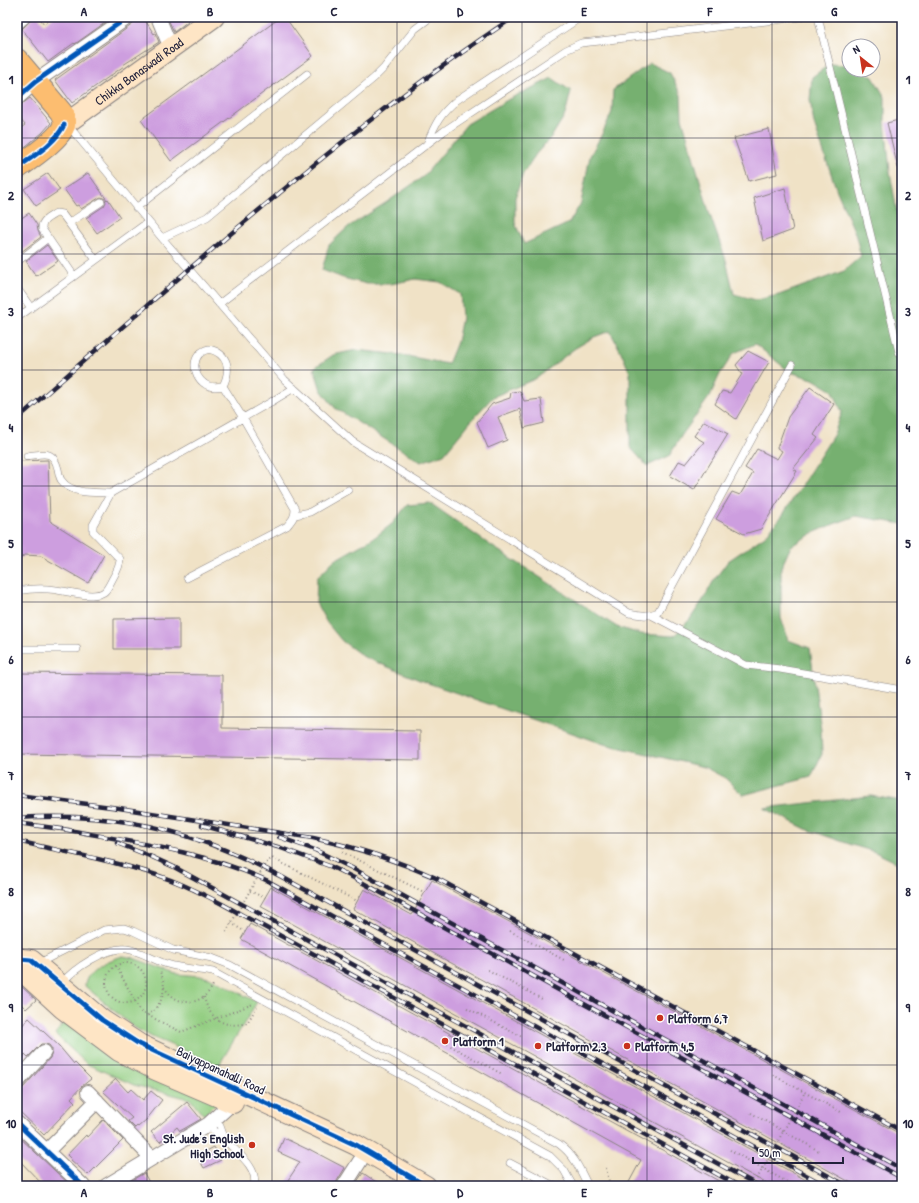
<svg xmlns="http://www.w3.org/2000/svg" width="919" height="1203" font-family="'Patrick Hand',sans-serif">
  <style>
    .green { fill: #93cd81; stroke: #5a785e }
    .forest { fill: #76b06f; stroke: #4c6955 }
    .building { fill: #cd9edf }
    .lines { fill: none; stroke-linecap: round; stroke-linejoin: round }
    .lane-casing { stroke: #898280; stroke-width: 8 }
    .street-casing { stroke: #898280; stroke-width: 16 }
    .secondary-casing { stroke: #898280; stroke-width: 22 }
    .primary-casing { stroke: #898280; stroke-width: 24 }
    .path { stroke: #898280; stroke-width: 2; stroke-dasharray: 1 3; stroke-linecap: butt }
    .lane { stroke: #fff; stroke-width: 7 }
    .street { stroke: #fff; stroke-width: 14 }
    .secondary { stroke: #fee5c5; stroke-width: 20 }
    .primary { stroke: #fcbd6f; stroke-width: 22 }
    .rail-casing { stroke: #22223b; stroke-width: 4.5 }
    .rail { stroke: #fff; stroke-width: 3; stroke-dasharray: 9; stroke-linecap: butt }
    .path-bridge { stroke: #898280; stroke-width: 2; stroke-dasharray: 1 3; stroke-linecap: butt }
    .cycleway-casing { stroke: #fff; stroke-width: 8 }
    .cycleway { stroke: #0057b8; stroke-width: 5 }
    .grid { fill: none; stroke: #22223b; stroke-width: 1; stroke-opacity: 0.55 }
    .poi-dot { fill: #c8321e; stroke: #fff; stroke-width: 1.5 }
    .labels { text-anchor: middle; stroke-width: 3; stroke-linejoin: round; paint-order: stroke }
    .street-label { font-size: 13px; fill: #22223b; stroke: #fff }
    .poi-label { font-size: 13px; font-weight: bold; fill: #22223b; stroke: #fff; text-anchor: start }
    .neatline { fill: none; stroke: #22223b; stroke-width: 1.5 }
    .grid-label { font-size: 13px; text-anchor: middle; font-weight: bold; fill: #22223b }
  </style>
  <rect width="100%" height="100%" fill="#fff"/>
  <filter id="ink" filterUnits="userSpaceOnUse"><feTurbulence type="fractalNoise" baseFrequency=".025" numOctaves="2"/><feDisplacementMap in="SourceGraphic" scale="8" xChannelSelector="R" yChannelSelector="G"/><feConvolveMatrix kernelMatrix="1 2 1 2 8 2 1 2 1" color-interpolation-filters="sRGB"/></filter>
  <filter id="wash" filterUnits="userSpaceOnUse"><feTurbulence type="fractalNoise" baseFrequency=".012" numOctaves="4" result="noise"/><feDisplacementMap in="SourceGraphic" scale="16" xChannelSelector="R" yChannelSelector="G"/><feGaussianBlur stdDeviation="0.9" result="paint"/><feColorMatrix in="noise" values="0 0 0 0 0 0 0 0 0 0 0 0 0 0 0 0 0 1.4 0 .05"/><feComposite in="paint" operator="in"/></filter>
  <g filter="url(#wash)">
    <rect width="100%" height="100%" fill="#f0e2c6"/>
    <!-- green -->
    <path class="green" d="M123,956L133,958L176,974L200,976L213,979L257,1002L219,1065L152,1037L132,1026L85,986C86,969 109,960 123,956Z
      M68,1018L218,1101L204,1115L190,1099L134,1085L87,1064L55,1034Z"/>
    <!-- forest -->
    <path class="forest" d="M650,63L670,73L681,95L682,118L710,215L726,260L734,294L756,300L779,295L844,271L861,256L855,233L837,191L814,124L810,100L812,77L830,64L849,65V70H861L873,77L885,97V121L890,172L902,241V524L856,516L834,524L813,533L791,546L781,568V618L788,640L810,648L821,730L822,754L811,777L743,795L725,778L704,767L604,744L422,681L364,657L342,641L327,623L316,603L317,578L333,561L375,537L393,523L407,505L430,503L490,545L617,627L641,634L674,636L690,619L703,600L714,580L728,561L765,536L782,516L834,434L842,412L833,391L813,379L790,372L755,344L734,353L720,374L710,396L682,435L669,456L647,466L630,447V373L621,352L610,331L594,337L574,349L537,378L493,397L476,415L444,454L421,462L335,408L321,390L314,368L333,355L356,350L402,355L448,364L457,342L462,317L460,294L440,282L415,279L391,284H367L343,278L322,270L329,245L348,227L387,202L424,176L467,124L509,99L552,78L571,91L565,115L552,136L536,154L523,174L515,198V223L524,244L569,223L581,203L590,156L602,134L612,112L613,90Z
      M871,796L902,801V865L875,852L852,845L806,829L764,808Z"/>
    <g id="blocks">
      <!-- building -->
      <path class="building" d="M34,17H39L44,24L53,17H113L75,44L74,43L48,62L22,29Z
        M136,17H143L154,34L155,33L159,42L123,65L124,66L72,103L55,80L133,24Z
        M167,17H187L188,21L174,32Z
        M281,17H285L313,56L171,161L141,120Z
        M30,98L51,123L42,133L21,150L17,145V131L25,125L17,115V108Z
        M902,119V168H898L887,123Z
        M769,129L777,174L749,181L734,138Z
        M48,173L60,190L36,206L24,189Z
        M88,173L107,200L108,199L120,217L97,233L86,218L104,206L106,202L105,199L101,197L99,198L81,209L78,205L76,206L64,189Z
        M785,188L793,230L763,241L754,198Z
        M29,213L37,225L38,231L41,237L21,252L17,246V221Z
        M47,245L58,261L36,276L26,261Z
        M748,351L769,362L736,419L715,404L722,391L730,393L742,374L736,365Z
        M810,387L834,404L814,435L818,438L793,469L797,471L761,529L744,534L716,519L732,492L740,495L753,473L745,468L757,449L777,459L782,451L777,448L788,417Z
        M520,391L524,401L541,399L544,423L524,428L520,409L498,417L507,440L488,448L477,422L492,404L510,398L511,392Z
        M704,421L728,434L694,490L670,476L679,461L686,464L704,442L694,436Z
        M48,460L50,521L104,555L88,583L41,556L25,555L17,560V461Z
        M179,618V649H114V619Z
        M17,673L222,675V728L420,731V760L17,754Z
        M432,880L902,1135V1186H857L353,909L364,889L412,915Z
        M271,887L817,1186H771L260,906Z
        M250,924L728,1186H627L641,1160L241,939Z
        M20,985L36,1000L26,1009L17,1000V988Z
        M29,1018L59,1046L74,1064L75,1063L91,1079L82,1086L71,1098L75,1102L44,1135L17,1109V1091L23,1088L50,1058L52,1053V1049L49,1045L45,1044H41L28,1057L25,1054L17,1066V1031Z
        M116,1079L128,1092L131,1089L143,1100L151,1091L162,1100L146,1120L138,1127L137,1126L135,1128L128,1121L132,1118L103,1091Z
        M187,1102L201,1119L180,1131L177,1127L160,1142L151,1132Z
        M103,1120L123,1140L88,1175L71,1160V1159L67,1155L86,1135L87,1137Z
        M17,1135L71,1186H44L17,1158Z
        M284,1138L309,1150V1149L345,1168L337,1181L336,1186H284L300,1162L278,1152Z
        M214,1147L221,1160L204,1168L197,1156Z
        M144,1173L151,1186H122Z
        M363,1173L382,1186H354Z"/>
    </g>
  </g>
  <g filter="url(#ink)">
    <use href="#blocks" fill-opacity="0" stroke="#898280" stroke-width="1"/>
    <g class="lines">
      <defs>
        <path id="lane" d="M818,17L899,352
          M67,124L162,238L285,380L353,442L629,613C640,615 648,617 658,612L792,365
          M427,144C435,124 440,114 457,100L581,17
          M136,208L307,74
          M69,223L101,202
          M162,238L207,217L374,78L384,68L415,29L431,17
          M18,261L48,238
          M74,276L42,229C41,220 50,217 56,213L62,214L96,260
          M17,288L31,308
          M219,304L444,131L566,50L581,43L600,41L800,17
          M17,318L148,222
          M209,349C229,354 231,370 223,386C217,387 210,388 205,384C191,374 191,353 209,349Z
          M27,456C44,454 53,449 58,469C59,473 59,478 62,481C72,495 97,492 111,493
          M295,515L310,512L348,490
          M187,578L287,526C292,520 295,517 295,509L243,418L223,386
          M17,591C28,589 38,588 48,589C61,589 93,600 104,592C108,589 111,581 114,576C117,571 120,565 120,559L93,531V525L111,493L271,402L294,388
          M651,615L746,665L780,669L902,690
          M17,649H77
          M38,965L45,960L104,930L124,928L133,931L173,950L212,958L230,965L559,1144C574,1155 580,1169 588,1186
          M61,984C73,969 107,946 127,949C141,951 153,960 167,964C182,969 198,969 213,972L550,1156L564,1170L573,1186
          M209,1124L214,1131L225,1140L220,1126L214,1119
          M225,1140C236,1152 259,1167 254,1186
          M510,1163L554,1186"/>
        <path id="street" d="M158,17L171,48
          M17,22L23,17
          M17,98L35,82L128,17
          M17,1082L44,1052
          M88,1092L152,1158
          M17,1123L83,1186
          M47,1151L97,1101
          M106,1186L209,1124L233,1102L235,1096
          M344,1186L360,1161"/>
        <g id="secondary">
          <path id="s1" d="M64,125L214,17"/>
          <path d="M17,957L20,959L31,960L102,1020L139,1044L356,1145L426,1186"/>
          <path d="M20,959V969L25,974L62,1008L119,1051L156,1070L233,1103"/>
        </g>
        <path id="primary" d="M17,60L61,112C63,116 65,120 64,125C61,138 28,160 17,168"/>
      </defs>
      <!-- lane casing -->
      <use href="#lane" class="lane-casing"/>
      <!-- street casing -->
      <use href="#street" class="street-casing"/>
      <!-- secondary casing -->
      <use href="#secondary" class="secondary-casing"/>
      <!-- primary casing -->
      <use href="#primary" class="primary-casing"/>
      <!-- path -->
      <path class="path" d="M342,852L422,891
        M250,891L265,898
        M231,923L245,932
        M510,931L564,960
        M226,932L266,863L272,858L357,901
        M106 983a20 20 0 1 1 40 0a20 20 0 1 1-40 0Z
        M116,966L141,1012L181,1032L253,1004
        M488,970L542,999
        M164,987C178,1009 204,1006 214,983
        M204,997C209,1019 225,1029 247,1023L257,1007
        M467,1008L522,1037
        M147,1015C163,1006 168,987 160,972
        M447,1044L502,1074
        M773,1075L841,1112
        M751,1113L819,1151
        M730,1150L794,1186
        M606,1168L610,1186"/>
      <!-- lane -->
      <use href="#lane" class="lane"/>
      <!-- street -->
      <use href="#street" class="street"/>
      <!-- secondary -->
      <use href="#secondary" class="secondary"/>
      <!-- primary -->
      <use href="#primary" class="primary"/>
      <defs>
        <path id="rail" d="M17,419C133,318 247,216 368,122C416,85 464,50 514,17
          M17,795L119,808L313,838C355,847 396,860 436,878L902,1131
          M17,818C78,814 141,819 198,840C226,849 253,862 280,876L847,1186
          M17,823L69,830
          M202,825L281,848L332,867L354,878L902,1178
          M63,829C132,842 201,851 266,880L826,1186
          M279,837L315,850L352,868L902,1169
          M17,841C68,853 122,862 171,880C189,887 207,896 224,905L739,1186
          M117,843L152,857L174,867L759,1186"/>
      </defs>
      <!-- rail casing -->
      <use href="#rail" class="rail-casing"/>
      <!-- rail -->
      <use href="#rail" class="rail"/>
      <!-- path-bridge -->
      <path class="path-bridge" d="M753,1186L805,1092"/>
      <defs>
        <path id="cycleway" d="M17,98L35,82L128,17
          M17,168C33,156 55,144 64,125
          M17,957L20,959L31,960L102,1020L139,1044L356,1145L426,1186
          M17,1123L83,1186"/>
      </defs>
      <!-- cycleway casing -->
      <use href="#cycleway" class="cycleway-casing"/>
      <!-- cycleway -->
      <use href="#cycleway" class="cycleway"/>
    </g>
  </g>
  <!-- grid -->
  <path class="grid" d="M147,17V1186M272,17V1186M397,17V1186M522,17V1186M647,17V1186M772,17V1186M17,138H902M17,254H902M17,370H902M17,486H902M17,602H902M17,717H902M17,833H902M17,949H902M17,1065H902"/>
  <!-- markers -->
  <g class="poi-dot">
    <circle cx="660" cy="1018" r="4"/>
    <circle cx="445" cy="1041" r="4"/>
    <circle cx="538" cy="1046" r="4"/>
    <circle cx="627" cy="1046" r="4"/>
    <circle cx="252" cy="1145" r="4"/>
  </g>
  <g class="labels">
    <!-- street labels -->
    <g class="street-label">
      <text dy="5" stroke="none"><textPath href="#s1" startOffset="92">Chikka Banaswadi Road</textPath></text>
      <text transform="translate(221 1070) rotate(25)" y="5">Baiyappanahalli Road</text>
    </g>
    <!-- poi labels -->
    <g class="poi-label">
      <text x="668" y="1023">Platform 6,7</text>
      <text x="453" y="1046">Platform 1</text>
      <text x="546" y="1051">Platform 2,3</text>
      <text x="635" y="1051">Platform 4,5</text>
      <text x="244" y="1143" text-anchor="end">St. Jude's English<tspan x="244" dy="15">High School</tspan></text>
    </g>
  </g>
  <!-- margin -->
  <rect width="919" height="1203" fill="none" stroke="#fff" stroke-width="44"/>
  <!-- north arrow -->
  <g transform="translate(861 58) rotate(330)"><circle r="19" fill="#ffffff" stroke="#a7a7b1"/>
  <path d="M0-3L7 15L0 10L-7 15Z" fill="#c8321e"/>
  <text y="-6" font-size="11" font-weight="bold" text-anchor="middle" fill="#22223b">N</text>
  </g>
  <!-- scale -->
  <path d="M753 1157v6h90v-6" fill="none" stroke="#22223b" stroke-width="2"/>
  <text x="759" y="1157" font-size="12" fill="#22223b" stroke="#ffffff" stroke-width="3" paint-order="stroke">50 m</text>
  <rect x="22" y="22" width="875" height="1159" class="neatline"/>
  <g class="grid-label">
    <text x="84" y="16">A</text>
    <text x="210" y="16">B</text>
    <text x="334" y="16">C</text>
    <text x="460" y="16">D</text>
    <text x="584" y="16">E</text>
    <text x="710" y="16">F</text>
    <text x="834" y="16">G</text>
    <text x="11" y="84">1</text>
    <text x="908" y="84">1</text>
    <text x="11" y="200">2</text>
    <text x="908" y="200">2</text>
    <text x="11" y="316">3</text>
    <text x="908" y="316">3</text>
    <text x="11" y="432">4</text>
    <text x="908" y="432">4</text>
    <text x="11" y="548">5</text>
    <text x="908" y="548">5</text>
    <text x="11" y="664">6</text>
    <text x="908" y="664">6</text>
    <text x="11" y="780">7</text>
    <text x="908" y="780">7</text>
    <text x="11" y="896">8</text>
    <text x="908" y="896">8</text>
    <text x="11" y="1012">9</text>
    <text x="908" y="1012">9</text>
    <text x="11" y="1128">10</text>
    <text x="908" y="1128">10</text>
    <text x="84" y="1197">A</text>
    <text x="210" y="1197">B</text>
    <text x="334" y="1197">C</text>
    <text x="460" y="1197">D</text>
    <text x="584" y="1197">E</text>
    <text x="710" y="1197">F</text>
    <text x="834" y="1197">G</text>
  </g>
</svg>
